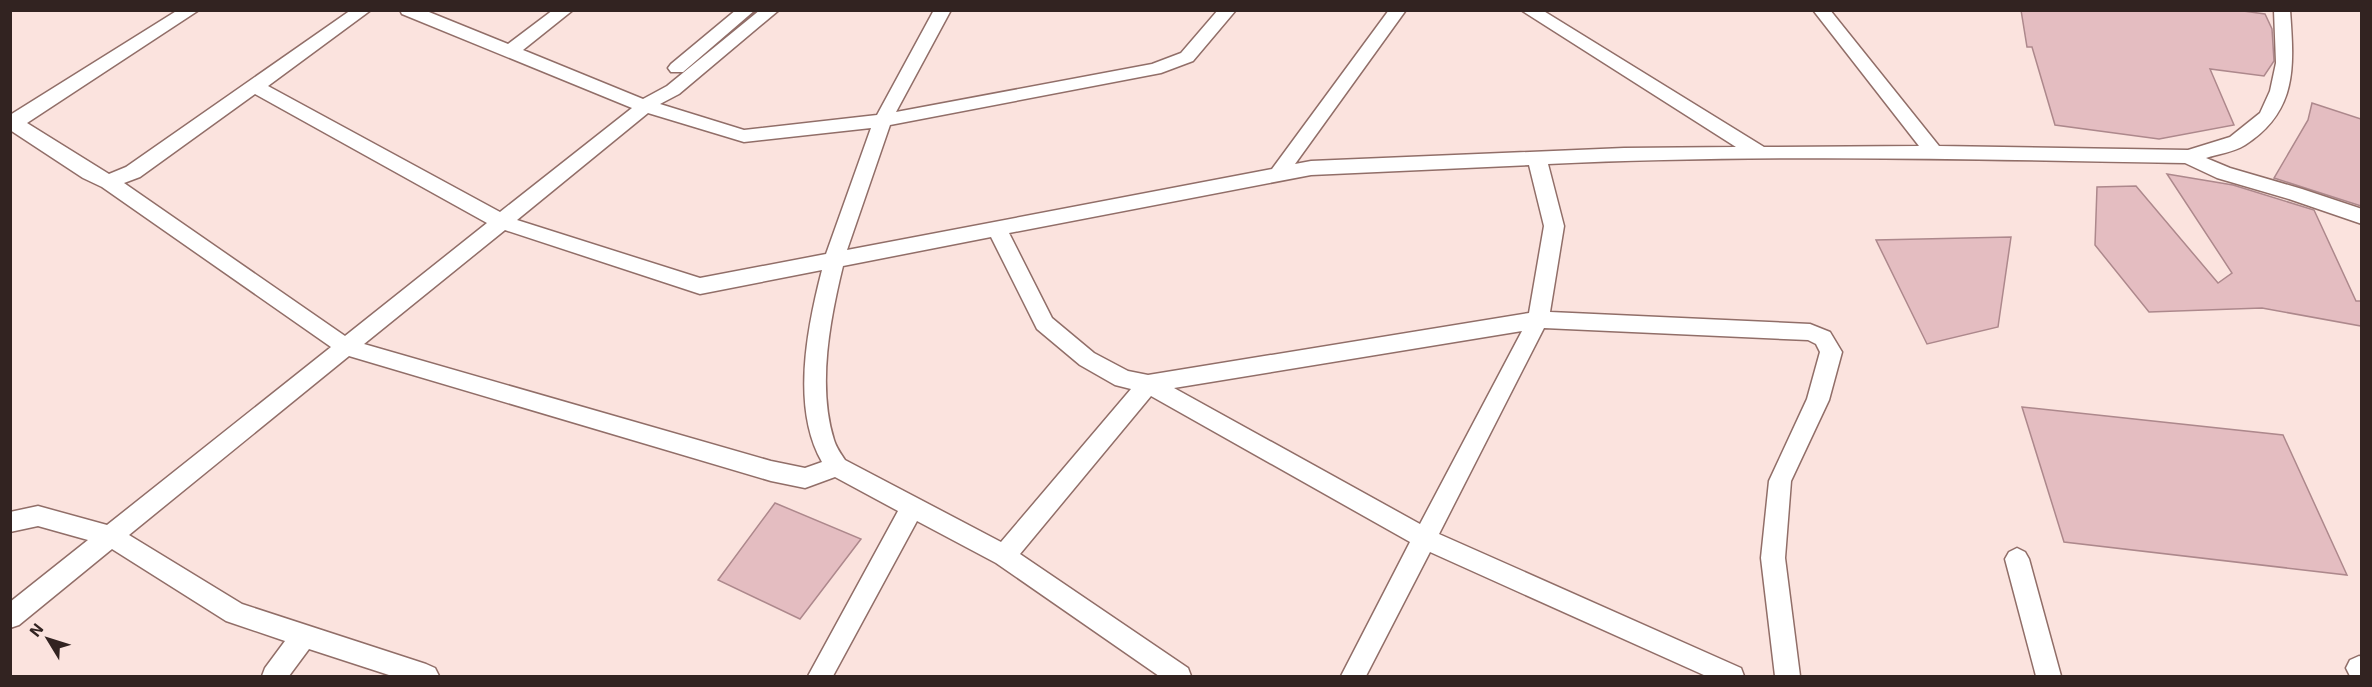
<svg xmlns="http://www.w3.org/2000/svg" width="2372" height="687" font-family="'Exo 2',sans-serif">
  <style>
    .building { fill: #e4bdc1; stroke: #ad888c; stroke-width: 1.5 }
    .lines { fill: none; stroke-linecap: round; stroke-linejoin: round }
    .minor-casing { stroke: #916e68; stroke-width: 3 }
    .minor { fill: #fff; fill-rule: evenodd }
  </style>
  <rect width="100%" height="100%" fill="#fbe3de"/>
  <!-- building -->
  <path class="building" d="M2021,10H2236L2265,14L2272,29L2274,61L2264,76L2210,69L2234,125L2159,139L2055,125L2032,47H2027Z
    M2312,103L2361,119V206L2274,178L2308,120Z
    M2167,174L2233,185L2314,210L2356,301H2361V326L2262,308L2149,312L2095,245L2097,187L2136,186L2218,283L2232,273Z
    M2011,237L1998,327L1927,344L1876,240Z
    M2022,407L2283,435L2347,575L2064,542Z
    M775,503L861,539L800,619L718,580Z"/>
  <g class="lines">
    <defs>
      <path id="minor" d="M178,10H199L27,123L109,174L126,167L351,10H371L268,86L500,212L632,108L402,14L400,10H424L508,44L553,10H573L523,50L643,99L667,86L760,10H779L679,94L660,104L744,130L877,115L934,10H951L896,112L1152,64L1181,53L1218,10H1236L1193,61L1161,73L890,125L847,250L1272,169L1389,10H1406L1295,164L1311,161L1624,148L1736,147L1521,10H1542L1764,147L1919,146L1813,10H1830L1939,146L2188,150L2230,137L2260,113L2270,91L2276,63L2274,10H2290C2294,66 2298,111 2245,145C2234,152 2218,154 2206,158L2230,168L2302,189L2362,209V224L2289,199L2217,178L2185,163C1973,159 1760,154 1548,164L1564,226L1550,312L1810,324L1830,332L1842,352L1829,400L1791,481L1785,558L1800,676H1775L1761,558L1769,481L1807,399L1820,352L1816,344L1808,340L1544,328L1439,534L1741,668L1744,676H1706L1430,552L1366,676H1341L1410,542L1151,396L1020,554L1188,668L1191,676H1159L996,563L917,521L833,676H808L898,511L835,477L805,488L771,481L349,356L129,535L242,604L426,664L435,668L439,676H392L309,649L289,676H262L265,668L285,641L226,621L112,549L19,625L10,628V602L88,540L38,526L10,532V512L38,506L107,525L331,347L102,187L83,178L10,130V115ZM255,94L487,223L345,336L124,183L140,177ZM648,113L744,142L871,128L826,254L700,278L517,220ZM1529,165L1544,226L1529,313L1148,375L1128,371L1094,353L1052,318L1009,233L1311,175ZM505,230L700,294L822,270C807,328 791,408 822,462L805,468L771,461L364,344ZM991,237L1037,329L1080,365L1115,385L1131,389L1001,542L845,460C841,454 836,447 834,440C817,386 830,319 843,266ZM1522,331L1420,524L1174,388Z
        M736,10H755L683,72H671L668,68L671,64Z
        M2017,548L2025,552L2029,559L2061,676H2036L2005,559L2009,552Z
        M2359,656L2362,657V676H2350L2346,668L2350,660Z"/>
    </defs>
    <!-- minor casing -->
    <use href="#minor" class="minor-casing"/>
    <!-- minor -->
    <use href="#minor" class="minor"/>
  </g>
  <!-- border -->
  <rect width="2372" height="687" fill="none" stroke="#322321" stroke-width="24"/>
  <!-- north arrow -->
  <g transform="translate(48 639) rotate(308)" stroke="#fbe3de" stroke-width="4.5" paint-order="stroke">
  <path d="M0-4.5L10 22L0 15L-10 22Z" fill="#322321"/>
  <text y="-9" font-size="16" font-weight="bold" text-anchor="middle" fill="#322321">N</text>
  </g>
</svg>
